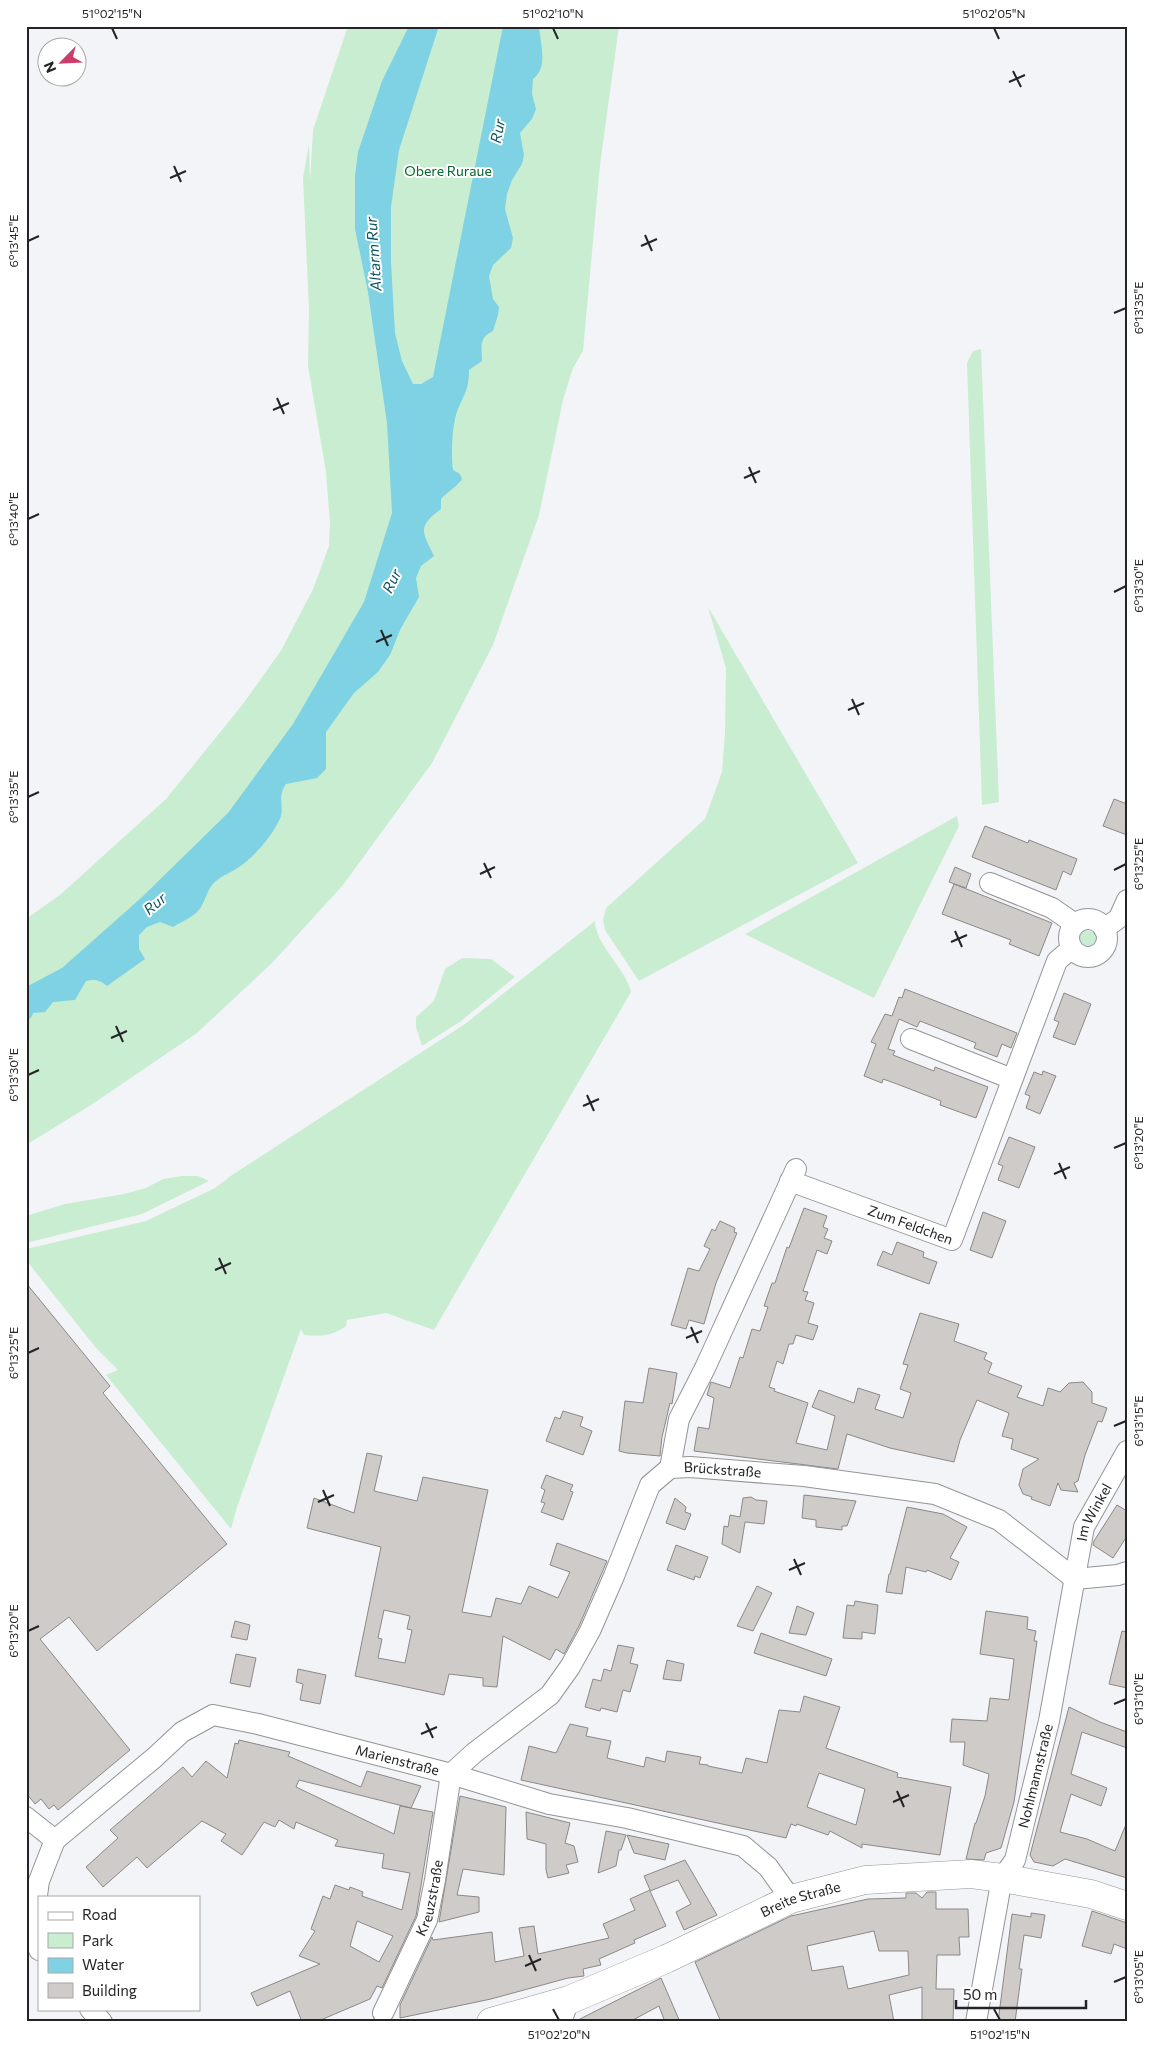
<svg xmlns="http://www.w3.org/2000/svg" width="1153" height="2048" font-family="Commissioner,sans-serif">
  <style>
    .green { fill: #c9edd0 }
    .water { fill: #7fd1e4 }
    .building { fill: #cfcbc9; stroke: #8c8886; fill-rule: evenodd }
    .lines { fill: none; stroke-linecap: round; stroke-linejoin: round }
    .minor-casing { stroke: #939497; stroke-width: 22 }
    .secondary-casing { stroke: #939497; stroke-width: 29 }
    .minor { stroke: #fff; stroke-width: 20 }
    .secondary { stroke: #fff; stroke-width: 28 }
    .ticks { fill: none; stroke: #242426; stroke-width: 2 }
    .labels { text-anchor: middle; stroke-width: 4; stroke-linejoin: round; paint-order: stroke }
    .park-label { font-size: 14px; fill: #086430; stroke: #fff }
    .street-label { font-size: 14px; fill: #242426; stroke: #fff }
    .water-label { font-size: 15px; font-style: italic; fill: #0d5562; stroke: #fff }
    .neatline { fill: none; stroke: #242426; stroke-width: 2 }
    .ticks-label { font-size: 12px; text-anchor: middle; fill: #242426 }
  </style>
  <rect width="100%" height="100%" fill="#f3f4f8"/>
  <!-- green -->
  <path class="green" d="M348,26H619L600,165L583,351L573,368L563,400L539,515L493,645L432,763L343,885L272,963L197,1033L91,1105L26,1145V919L61,894L166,799L243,704L282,649L313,589L329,546L330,524L326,472L308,366L309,310L303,178L309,144L310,182L313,130Z
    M981,349L999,802L982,805L967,363L973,351Z
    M708,607L858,863L639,981L605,930L603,920L606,908L705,819L722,772L725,732L726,668Z
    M957,816L959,826L874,998L745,934Z
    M595,921C596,946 625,967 631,992L434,1330L386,1313L347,1320L346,1326C332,1336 320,1337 304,1335L301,1329L237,1507L231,1529L106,1375L118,1370L96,1348L26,1260V1249L146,1221L215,1188L232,1175L465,1024Z
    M1086,930L1098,934L1100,945L1092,948L1081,945L1078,938L1079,933Z
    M462,958L491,959L515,977L461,1021L422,1046L416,1027V1017L434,1001L445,969Z
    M182,1176H198L209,1181L142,1214L26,1243V1216L65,1204L124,1194L146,1188L163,1179Z"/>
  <!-- water -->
  <path class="water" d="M409,26H439L399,150L391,207V262L395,333L402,361L413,384H421L433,377L503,26H539C540,44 549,66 533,79L532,94L536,109L532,119L520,133L524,155L522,164L512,180L507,194L505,209L513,238L511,248L493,265L489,276L493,299L499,307L498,315L493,331C478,338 482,347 482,361L469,370C469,393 462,396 456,415C452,429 451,456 453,470L460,474L462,479C458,486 447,492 441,499V509C417,527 422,531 434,556L421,566L416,578L419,597L401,628L390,655L378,672L354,693L326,732V769L317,778L286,784C276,798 286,808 279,821C270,838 255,856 239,867C232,872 223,875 216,881C208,887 206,899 201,907C196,916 181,922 173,927L160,922L147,927L139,935V949L145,959L107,986C100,980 95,979 86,981L75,1000L53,1002L45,1012L33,1013L32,1016L26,1023V987L62,968L141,898L228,813L293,724L364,602L392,513L387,423L368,292L355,229V176L358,152L382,81Z"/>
  <!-- building -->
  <path class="building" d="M1114,799L1127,804V835L1103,826Z
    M985,826L1028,843L1029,840L1077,859L1071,875L1063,871L1056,890L972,857Z
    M955,867L971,874L966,888L949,882Z
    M954,884L1052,923L1039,956L1009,944L1011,940L942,914Z
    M905,989L1017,1033L1011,1048L1002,1044L997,1057L974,1048L976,1043L920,1021L917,1027L899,1019L888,1049L895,1051L893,1055L934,1071L935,1067L988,1087L976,1118L940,1105L941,1101L897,1084L883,1079L882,1083L864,1076L876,1044L871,1042L885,1014L892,1016L899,997L902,998Z
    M1064,993L1091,1004L1075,1045L1053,1037L1059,1022L1054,1020Z
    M1043,1071L1056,1076L1040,1114L1026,1108L1030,1096L1025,1094L1034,1072L1042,1075Z
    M1009,1137L1035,1147L1019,1188L998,1180L1003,1166L998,1164Z
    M804,1208L827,1216L823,1227L828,1229L824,1238L832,1241L827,1254L817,1250L803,1291L808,1292L805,1300L814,1303L808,1323L818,1326L813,1340L796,1335L793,1344H789L783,1364L777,1361L769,1387L775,1389L774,1391L808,1403L796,1443L827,1450L835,1416L812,1407L819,1390L854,1403L858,1388L880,1395L875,1409L903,1418L911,1393L900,1389L908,1365L903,1364L920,1313L959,1324L954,1341L987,1353L984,1359L992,1363L988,1373L1022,1386L1017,1397L1043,1406L1048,1388L1060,1392L1069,1383L1083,1382L1092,1392V1403L1107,1408L1102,1422L1098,1421L1085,1455L1078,1481L1074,1483L1078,1492L1061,1490L1058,1483L1050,1506L1031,1499L1032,1497L1023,1494L1019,1485L1023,1469L1039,1459L1011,1449L1013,1439L1002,1436L1009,1413L977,1400L960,1440L954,1462L890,1448L847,1434L838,1469L694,1451L698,1427L709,1429L714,1398L707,1395L711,1382L730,1388L740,1357L743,1358L752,1329L760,1331L768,1307L764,1306L772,1283H775L787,1247L789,1248Z
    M983,1212L1006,1221L992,1258L970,1250Z
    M720,1221L735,1228L734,1232L737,1233L716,1283L704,1324L689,1320L686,1329L671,1325L688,1268L699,1271L710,1249L704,1246L712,1229L715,1231Z
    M897,1242L924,1252L923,1257L937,1262L929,1284L877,1265L883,1251L892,1255Z
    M26,1283L110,1386L103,1393L227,1544L97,1651L69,1617L40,1639L130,1750L58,1810L54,1805L49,1809L41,1799L35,1804L26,1793Z
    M649,1368L677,1373L672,1404L670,1403L662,1437L660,1456L627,1453L619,1451L625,1401L643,1403Z
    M563,1411L583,1417L580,1426L592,1431L583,1455L546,1441L555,1417L560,1419Z
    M367,1453L382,1456L374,1491L417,1501L423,1477L488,1490L462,1612L491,1617L496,1598L521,1604L529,1586L558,1598L570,1572L550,1565L557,1543L607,1561L579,1626L564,1654L556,1649L550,1660L503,1636L497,1687L483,1686V1678L449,1674L444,1695L355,1676L381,1547L307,1528L314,1498L354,1513ZM384,1610L410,1616L407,1629L412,1630L405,1663L378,1658L382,1639L378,1638Z
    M546,1475L573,1485L570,1491L573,1492L563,1520L541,1512L545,1503L541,1502L545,1490L541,1488Z
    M804,1495L856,1501L847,1526H842V1530L816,1527V1520L802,1518Z
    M751,1497L756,1500L767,1501L764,1524L745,1522L740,1553L722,1544L724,1526L728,1527L730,1515L740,1517L743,1498Z
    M675,1498L686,1507L685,1512L691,1514L685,1530L666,1523Z
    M1117,1505L1127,1511V1536L1113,1558L1093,1545L1094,1541Z
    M907,1507L943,1514L967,1527L950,1558L959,1562L951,1580L927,1570L926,1572L906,1567L902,1594L886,1592L889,1574H890Z
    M676,1545L708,1557L700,1578L695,1576L694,1580L667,1570Z
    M757,1586L772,1593L753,1631L737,1626Z
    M855,1601L878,1605L875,1634L862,1632V1639L843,1638L847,1605L854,1606Z
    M797,1606L814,1613L806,1635L789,1633Z
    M986,1611L1028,1617L1027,1629L1036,1631L1034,1641H1037L1014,1802L1001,1848L986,1853L984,1860L966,1859L975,1823H976L985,1796L989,1774L963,1765L965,1742H950L952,1719L987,1721L990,1698L1009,1700L1014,1659L980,1654Z
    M235,1621L250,1625L247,1640L231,1637Z
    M1122,1631L1127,1632V1688L1109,1684Z
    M761,1633L832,1659L826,1676L754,1653Z
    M618,1645L634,1648L630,1663L638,1665L630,1692L623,1690L617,1712L601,1708L600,1711L585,1707L593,1679L601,1681L604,1669L611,1671Z
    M236,1654L256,1658L250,1687L230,1683Z
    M667,1660L684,1664L681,1681L663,1679Z
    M298,1669L326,1675L320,1704L300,1700L303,1684L296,1682Z
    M804,1696L840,1707L826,1748L898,1773L897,1777L951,1787L940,1855L862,1844V1848L830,1831L828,1835L797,1824L796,1826L791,1824L786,1838L521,1780L529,1746L556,1753L570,1724L588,1728L586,1736L611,1741L607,1758L644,1767L646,1757L665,1762L667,1751L701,1757L699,1764L708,1765V1766L742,1773L746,1758L767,1763L779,1710L800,1712ZM819,1773L865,1789L856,1825L807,1807Z
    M1069,1707L1100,1722L1127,1732V1748L1082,1732L1071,1774L1107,1788L1101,1806L1071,1794L1060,1832L1087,1839L1115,1851L1127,1822V1878L1065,1859L1053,1866L1034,1862L1030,1855Z
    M239,1740L290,1752L288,1756L361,1787L367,1771L421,1786L411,1808L299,1780L296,1787L394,1834L400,1806L433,1812L416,1916L382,1988L377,1986L370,1999L316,2022H302L290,1991L257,2006L251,1993L320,1964L299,1956L315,1931L311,1929L323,1896L330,1899L335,1885L349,1890L350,1887L363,1892L362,1896L402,1910L410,1873L382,1868L384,1854L335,1846L338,1840L296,1822L294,1829L279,1820L275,1827L264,1822L242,1855L221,1841L226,1834L202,1821L147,1868L137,1857L103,1887L86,1867L118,1838L110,1830L183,1767L192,1777L206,1761L227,1778L235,1743L238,1744ZM357,1921L393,1936L379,1962L350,1946Z
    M460,1796L506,1807L504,1875L463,1869L457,1895L479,1897V1912L439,1922Z
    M526,1812L570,1823L565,1843L574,1846L578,1862L566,1865L569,1873L548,1878L546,1870V1844L527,1839Z
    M606,1831L626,1835L621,1850H619L616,1866L598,1873Z
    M627,1835L669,1844L665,1860L634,1853Z
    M685,1860L717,1915L684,1930L676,1912L691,1904L678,1880L650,1891L666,1926L634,1940L635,1943L599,1959L601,1965L583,1969L584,1976L568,1978L491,1999L400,2018V2005L432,1937L433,1940L492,1932L495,1962L524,1956L519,1928L534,1926L538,1954L609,1938L603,1924L635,1910L630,1899L650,1890L644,1876Z
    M927,1892H936V1909H968L969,1937H959L960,1955H937L936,1989H954L953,2022H922V1987L889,1995L894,2022H721L695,1962L791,1916L868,1899L906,1898V1893H916L922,1898ZM874,1931L879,1951H908L909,1975L848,1989L843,1966L812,1971L807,1946Z
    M1092,1911L1127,1923V1949L1114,1944L1111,1954L1082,1946Z
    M1031,1913L1045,1915L1041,1938L1024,1935L1019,1969H1022L1015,2022H998L1012,1914L1031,1917Z
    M661,1978L680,2022H665L659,2006L629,2022H574Z"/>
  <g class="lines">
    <defs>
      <g id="minor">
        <path d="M990,883L1052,908L1075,924"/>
        <circle cx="1088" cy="938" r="19"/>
        <path d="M1104,929L1119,918L1127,900"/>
        <path d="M911,1039L1012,1079"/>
        <path id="s1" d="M790,1181L952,1240L1057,961L1072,948"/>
        <path d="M670,1468L679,1419L705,1368L796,1169"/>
        <path d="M1075,1579L1118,1575L1127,1572"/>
        <path id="s2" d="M26,1817L55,1840L154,1758L182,1732L213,1715L258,1724L451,1774L549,1804L627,1818L743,1846L768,1867L791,1899"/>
        <path d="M39,1950L32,1932L39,1881L55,1840"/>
        <path d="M90,2009L102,2022"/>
        <path id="s3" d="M383,2013L427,1920L435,1880L451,1774L474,1753L550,1695L570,1667L590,1631L614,1576L650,1485L670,1468L690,1467L804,1476L935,1494L999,1520L1075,1579"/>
        <path d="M561,2022L569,2000"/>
        <path id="s4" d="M976,2022L1002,1878L1015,1860L1049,1721L1084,1527L1127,1451"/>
      </g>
      <g id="secondary">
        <path id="s5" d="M491,2022L569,2000L666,1959L791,1899L865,1880L971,1874L1002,1878L1091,1894L1127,1906"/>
      </g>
    </defs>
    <!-- minor casing -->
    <use href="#minor" class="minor-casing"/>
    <!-- secondary casing -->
    <use href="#secondary" class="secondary-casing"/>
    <!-- minor -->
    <use href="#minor" class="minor"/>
    <!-- secondary -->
    <use href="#secondary" class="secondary"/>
  </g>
  <!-- ticks -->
  <path class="ticks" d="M112,28L117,39M553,28L558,39M994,28L999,39M1013,71L1021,87M1009,82L1025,75M174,166L181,182M170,178L186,171M645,235L652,251M28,241L39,236M641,246L657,239M1114,313L1126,308M277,398L284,414M273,410L289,403M749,467L756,483M744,478L760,471M28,519L39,514M1114,592L1126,586M381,630L388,646M376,642L392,635M852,699L859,715M848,710L864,703M28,797L39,792M484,863L491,878M1114,870L1126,864M480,874L495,867M955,931L962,947M951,942L967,935M116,1026L123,1042M111,1038L127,1031M28,1075L39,1070M587,1095L594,1111M583,1106L599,1099M1114,1148L1126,1143M1059,1163L1066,1179M1054,1174L1070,1167M219,1258L226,1274M215,1270L231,1263M691,1327L698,1343M686,1338L702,1331M28,1353L39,1348M1114,1426L1126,1421M323,1490L330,1506M318,1502L334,1495M794,1559L801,1575M789,1570L805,1563M28,1631L39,1626M1114,1704L1126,1699M426,1723L433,1738M421,1734L437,1727M897,1791L904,1807M893,1802L909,1795M529,1955L536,1971M525,1966L541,1959M1114,1982L1126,1977M553,2009L559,2020M994,2009L1000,2020"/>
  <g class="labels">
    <!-- park labels -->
    <g class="park-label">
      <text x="448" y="176">Obere Ruraue</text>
    </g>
    <!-- street labels -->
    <g class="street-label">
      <text dy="5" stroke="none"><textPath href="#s1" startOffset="128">Zum Feldchen</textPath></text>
      <text dy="5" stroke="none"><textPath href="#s3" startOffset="690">Brückstraße</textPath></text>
      <text dy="5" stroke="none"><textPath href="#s4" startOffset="526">Im Winkel</textPath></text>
      <text dy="5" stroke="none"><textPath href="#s2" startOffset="429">Marienstraße</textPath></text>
      <text dy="5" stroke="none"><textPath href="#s4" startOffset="255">Nohlmannstraße</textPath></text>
      <text dy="5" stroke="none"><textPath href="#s3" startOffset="125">Kreuzstraße</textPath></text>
      <text dy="5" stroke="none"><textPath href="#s5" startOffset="334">Breite Straße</textPath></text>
    </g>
    <!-- water labels -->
    <g class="water-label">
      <text transform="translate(498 131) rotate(-79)" y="5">Rur</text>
      <text transform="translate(374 254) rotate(-94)" y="5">Altarm Rur</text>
      <text transform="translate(392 581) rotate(-64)" y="5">Rur</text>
      <text transform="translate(155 904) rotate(-40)" y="5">Rur</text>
    </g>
  </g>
  <!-- border -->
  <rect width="1153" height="2048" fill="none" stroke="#ffffff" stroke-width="55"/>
  <!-- legend -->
  <rect x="38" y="1896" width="162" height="115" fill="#ffffff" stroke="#a7a7a8"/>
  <rect x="48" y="1912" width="25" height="8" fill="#ffffff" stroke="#a7a7a8"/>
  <text x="82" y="1920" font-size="15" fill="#242426">Road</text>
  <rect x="48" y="1933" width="25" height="15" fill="#c9edd0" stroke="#a7a7a8"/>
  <text x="82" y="1946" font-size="15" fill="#242426">Park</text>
  <rect x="48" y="1958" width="25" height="15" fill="#7fd1e4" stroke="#a7a7a8"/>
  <text x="82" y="1970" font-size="15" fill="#242426">Water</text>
  <rect x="48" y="1983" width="25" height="15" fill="#cfcbc9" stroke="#a7a7a8"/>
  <text x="82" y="1996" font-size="15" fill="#242426">Building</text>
  <!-- north arrow -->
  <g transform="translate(62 62) rotate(246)"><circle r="24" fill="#ffffff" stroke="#a7a7a8"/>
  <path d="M0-4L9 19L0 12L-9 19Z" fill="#cc3e69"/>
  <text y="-8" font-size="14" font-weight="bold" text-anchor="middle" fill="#242426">N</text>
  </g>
  <!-- scale -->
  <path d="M956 2000v8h130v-8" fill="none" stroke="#242426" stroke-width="2.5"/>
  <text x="963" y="2000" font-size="15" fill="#242426" stroke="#ffffff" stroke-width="4" paint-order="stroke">50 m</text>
  <rect x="28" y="28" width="1098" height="1992" class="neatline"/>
  <g class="ticks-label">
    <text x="112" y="18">51°02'15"N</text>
    <text x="553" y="18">51°02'10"N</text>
    <text x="994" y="18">51°02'05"N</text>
    <text transform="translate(14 241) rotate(-90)" y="4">6°13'45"E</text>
    <text transform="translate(1139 308) rotate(-90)" y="4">6°13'35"E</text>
    <text transform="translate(14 519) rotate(-90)" y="4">6°13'40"E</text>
    <text transform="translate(1139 586) rotate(-90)" y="4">6°13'30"E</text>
    <text transform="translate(14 797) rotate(-90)" y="4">6°13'35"E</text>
    <text transform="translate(1139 864) rotate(-90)" y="4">6°13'25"E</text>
    <text transform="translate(14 1075) rotate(-90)" y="4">6°13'30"E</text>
    <text transform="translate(1139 1143) rotate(-90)" y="4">6°13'20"E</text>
    <text transform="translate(14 1353) rotate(-90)" y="4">6°13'25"E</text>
    <text transform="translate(1139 1421) rotate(-90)" y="4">6°13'15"E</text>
    <text transform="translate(14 1631) rotate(-90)" y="4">6°13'20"E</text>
    <text transform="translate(1139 1699) rotate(-90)" y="4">6°13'10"E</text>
    <text transform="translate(1139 1977) rotate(-90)" y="4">6°13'05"E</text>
    <text x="559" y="2039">51°02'20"N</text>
    <text x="1000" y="2039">51°02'15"N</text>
  </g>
</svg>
